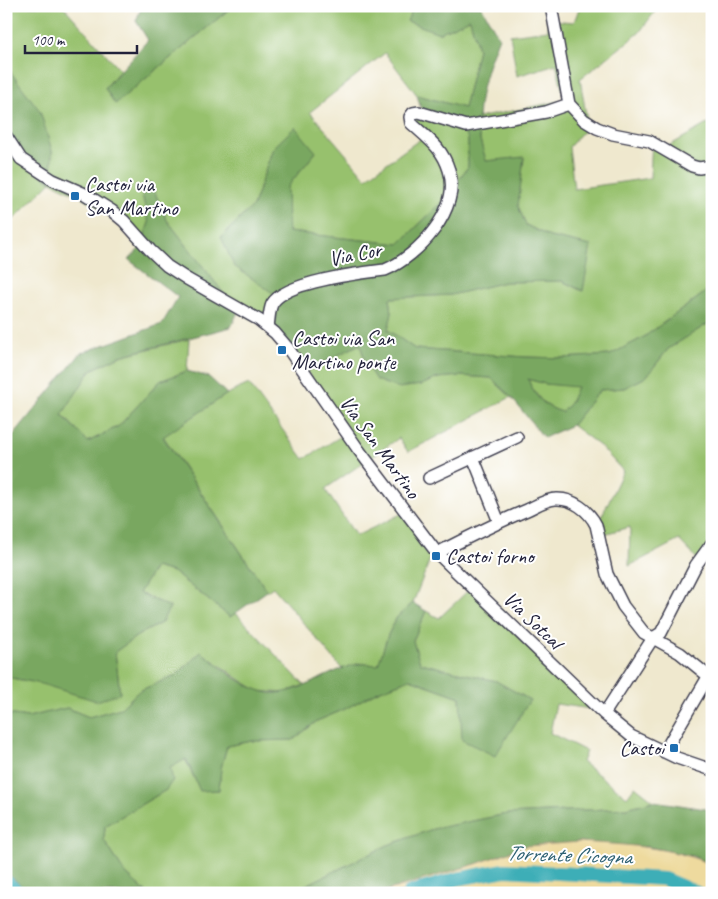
<svg xmlns="http://www.w3.org/2000/svg" width="718" height="899" font-family="Caveat,sans-serif">
  <style>
    .green { fill: #97c16d; stroke: #5c7254 }
    .forest { fill: #79a760; stroke: #4e644e; fill-rule: evenodd }
    .sand { fill: #eeda9e; stroke: #887e6c }
    .lines { fill: none; stroke-linecap: round; stroke-linejoin: round }
    .river { stroke: #3daeb7; stroke-width: 14 }
    .minor-casing { stroke: #414051; stroke-width: 14 }
    .minor { stroke: #fff; stroke-width: 11 }
    .poi-dot { fill: #1f6fb2; stroke: #fff; stroke-width: 2 }
    .labels { text-anchor: middle; stroke-width: 4; stroke-linejoin: round; paint-order: stroke }
    .poi-label { font-size: 21px; fill: #22223b; stroke: #fff; text-anchor: start }
    .street-label { font-size: 21px; fill: #22223b; stroke: #fff }
    .water-label { font-size: 22px; font-style: italic; fill: #2e6173; stroke: #fff }
  </style>
  <rect width="100%" height="100%" fill="#fff"/>
  <filter id="ink" filterUnits="userSpaceOnUse"><feTurbulence type="fractalNoise" baseFrequency=".02" numOctaves="2"/><feDisplacementMap in="SourceGraphic" scale="10" xChannelSelector="R" yChannelSelector="G"/><feConvolveMatrix kernelMatrix="1 2 1 2 8 2 1 2 1" color-interpolation-filters="sRGB"/></filter>
  <filter id="wash" filterUnits="userSpaceOnUse"><feTurbulence type="fractalNoise" baseFrequency=".0096" numOctaves="4" result="noise"/><feDisplacementMap in="SourceGraphic" scale="20" xChannelSelector="R" yChannelSelector="G"/><feGaussianBlur stdDeviation="1.12" result="paint"/><feColorMatrix in="noise" values="0 0 0 0 0 0 0 0 0 0 0 0 0 0 0 0 0 1.4 0 .05"/><feComposite in="paint" operator="in"/></filter>
  <g filter="url(#wash)">
    <rect width="100%" height="100%" fill="#efe8ce"/>
    <!-- green -->
    <path class="green" d="M6,6H63L120,70L105,88L115,104L233,6H414L408,22L470,19L478,49L464,108L417,95L385,53L310,112L366,178L426,135L411,115L461,129L468,138V167L437,207L399,244L288,232L287,187L316,152L273,148L253,206L221,237L277,296L275,330L238,312L167,220L150,182L141,190L149,223L139,248L121,223L82,197L51,182L6,227V159L13,155L51,182L52,151L39,111L6,66Z
      M580,6H659L639,33L580,79L588,126L569,147L574,189L650,178L652,139L667,147L712,121V286L703,294L644,337L610,355L563,358L525,357L415,349L388,330L392,313L390,298L451,295L505,282L562,281L582,291L590,246L550,237L526,225L518,206L524,158L486,161L479,136L478,118L565,100L556,64L517,76L510,35L548,30V20L574,22Z
      M712,321V567L701,563L679,540L629,566L630,527L600,535L598,524L623,471L600,446L572,425L600,390L624,388L646,377L668,349Z
      M189,339L187,371L160,381L119,426L88,442L62,414L91,370L120,356Z
      M360,344L366,364L376,380L397,388L421,385L438,378L460,376L491,378L511,397L408,452L399,438L325,489L356,536L403,513L432,554L413,603L397,617L388,635L378,666L360,663L342,669L273,587L267,591L163,436L227,394L249,384L304,459L348,432L306,371Z
      M527,379L545,384L578,386L570,403L562,412C542,406 537,396 527,379Z
      M155,567L173,572L230,617L236,613L304,685L284,693L259,691L242,681L201,652L176,675L139,691L121,708L89,717L67,708L28,717L6,714V677L38,683L120,693L115,652L137,636L161,623L170,607L139,593Z
      M475,584L598,710L556,704L550,733L586,751L582,762L627,797L635,786L654,801L626,808L507,814L433,829L388,845L290,893H147L124,872L104,840L105,826L166,790L170,768L185,759L200,790H219L221,768L227,746L252,741L293,740L317,721L345,709L378,691L410,679L460,697L463,740L524,708L530,700L496,681L420,663L413,641L426,611L439,618Z"/>
    <!-- forest -->
    <path class="forest" d="M142,6H233L115,104L105,88L148,40L136,21Z
      M414,6H481L499,37C487,67 475,101 479,135C480,143 484,152 486,161L524,157L518,206L526,225L550,237L591,246L583,291L562,281L505,282L451,295L390,298L392,313L388,330L415,349L525,357L563,358L610,355L644,337L703,294L712,286V321L668,349L646,377L624,388L600,390L572,425L544,438L511,397L491,378L460,376L438,378L421,385L398,388L376,380L366,364L360,344L306,371L275,330L277,296L234,266L221,237L253,206L273,148L295,127L316,152L287,187L288,232L399,244L437,207L468,167V138L461,129L422,113L417,95L464,108L478,49L470,19L439,33L407,21ZM528,379L545,384L577,387L570,403L562,412C544,407 534,396 528,379Z
      M6,66L40,111L52,151L51,182L6,145Z
      M150,182L167,220L238,312L231,327L120,356L91,370L62,415L88,442L119,426L160,381L187,371L209,377L227,394L163,437L267,591L230,617L173,572L155,567L139,593L170,607L161,623L137,636L115,652L120,693L97,701L38,683L6,677V444L81,353L162,324L178,297L129,260L140,248L149,223L141,190Z
      M413,603L426,611L413,641L420,663L496,681L530,700L495,756L462,740L460,697L410,679L378,691L345,709L317,721L293,740L252,741L227,746L221,768L219,790L200,791L186,759L170,768L173,780L166,790L105,826L104,840L124,872L147,893H32L26,890L6,872V714L28,717L67,708L89,717L121,708L139,691L176,675L201,652C219,665 237,682 258,690C290,704 328,668 359,664C365,663 372,665 378,665L388,635L397,617Z
      M654,801L712,810V865L693,856L649,847L580,842L525,846L476,864L379,893H290L388,845L433,829L507,814L626,808Z"/>
    <!-- sand -->
    <path class="sand" d="M580,842C625,845 670,846 712,865V893H379L476,864L525,846Z"/>
    <g class="lines">
      <!-- river -->
      <path class="river" d="M6,882L19,893
        M409,893L457,879L505,870L664,879L697,893"/>
    </g>
  </g>
  <g filter="url(#ink)">
    <g class="lines">
      <defs>
        <path id="minor" d="M551,6L569,104L584,120L597,128L613,134L649,141L692,166L699,168L712,166
          M6,136L21,159L53,180L85,194L112,211L124,221L150,250L167,266L187,279L259,320L275,333L287,347L358,449L437,553L604,714L631,736L677,758L712,770
          M268,327C269,320 269,311 272,304C284,282 360,273 385,270C418,256 462,209 449,170C442,147 427,138 411,123L410,117L413,113L419,112L466,126L546,112L569,104
          M473,457L499,522
          M429,478L517,437
          M437,553C467,538 496,523 527,510C536,506 546,499 556,499C573,498 589,511 596,525L607,574L623,606L644,633L680,653L712,679
          M604,714L653,638L661,633L696,565L712,543
          M664,752L708,677"/>
      </defs>
      <!-- minor casing -->
      <use href="#minor" class="minor-casing"/>
      <!-- minor -->
      <use href="#minor" class="minor"/>
    </g>
  </g>
  <!-- markers -->
  <g class="poi-dot">
    <rect x="70" y="191" width="10" height="10" rx="2.5"/>
    <rect x="277" y="345" width="10" height="10" rx="2.5"/>
    <rect x="431" y="551" width="10" height="10" rx="2.5"/>
    <rect x="669" y="743" width="10" height="10" rx="2.5"/>
  </g>
  <g class="labels">
    <!-- poi labels -->
    <g class="poi-label">
      <text x="85" y="191">Castoi via<tspan x="85" dy="24">San Martino</tspan></text>
      <text x="292" y="345">Castoi via San<tspan x="292" dy="24">Martino ponte</tspan></text>
      <text x="446" y="563">Castoi forno</text>
      <text x="664" y="755" text-anchor="end">Castoi</text>
    </g>
    <!-- street labels -->
    <g class="street-label">
      <text transform="translate(355 254) rotate(-11)" y="7">Via Cor</text>
      <text transform="translate(380 447) rotate(54)" y="7">Via San Martino</text>
      <text transform="translate(533 620) rotate(44)" y="7">Via Sotcal</text>
    </g>
    <!-- water labels -->
    <g class="water-label">
      <text transform="translate(569 854) rotate(2)" y="8">Torrente Cicogna</text>
    </g>
  </g>
  <!-- margin -->
  <rect width="718" height="899" fill="none" stroke="#fff" stroke-width="25"/>
  <!-- scale -->
  <path d="M25 45v8h112v-8" fill="none" stroke="#22223b" stroke-width="2.5"/>
  <text x="32" y="45" font-size="15" fill="#22223b" stroke="#ffffff" stroke-width="4" paint-order="stroke">100 m</text>
</svg>
